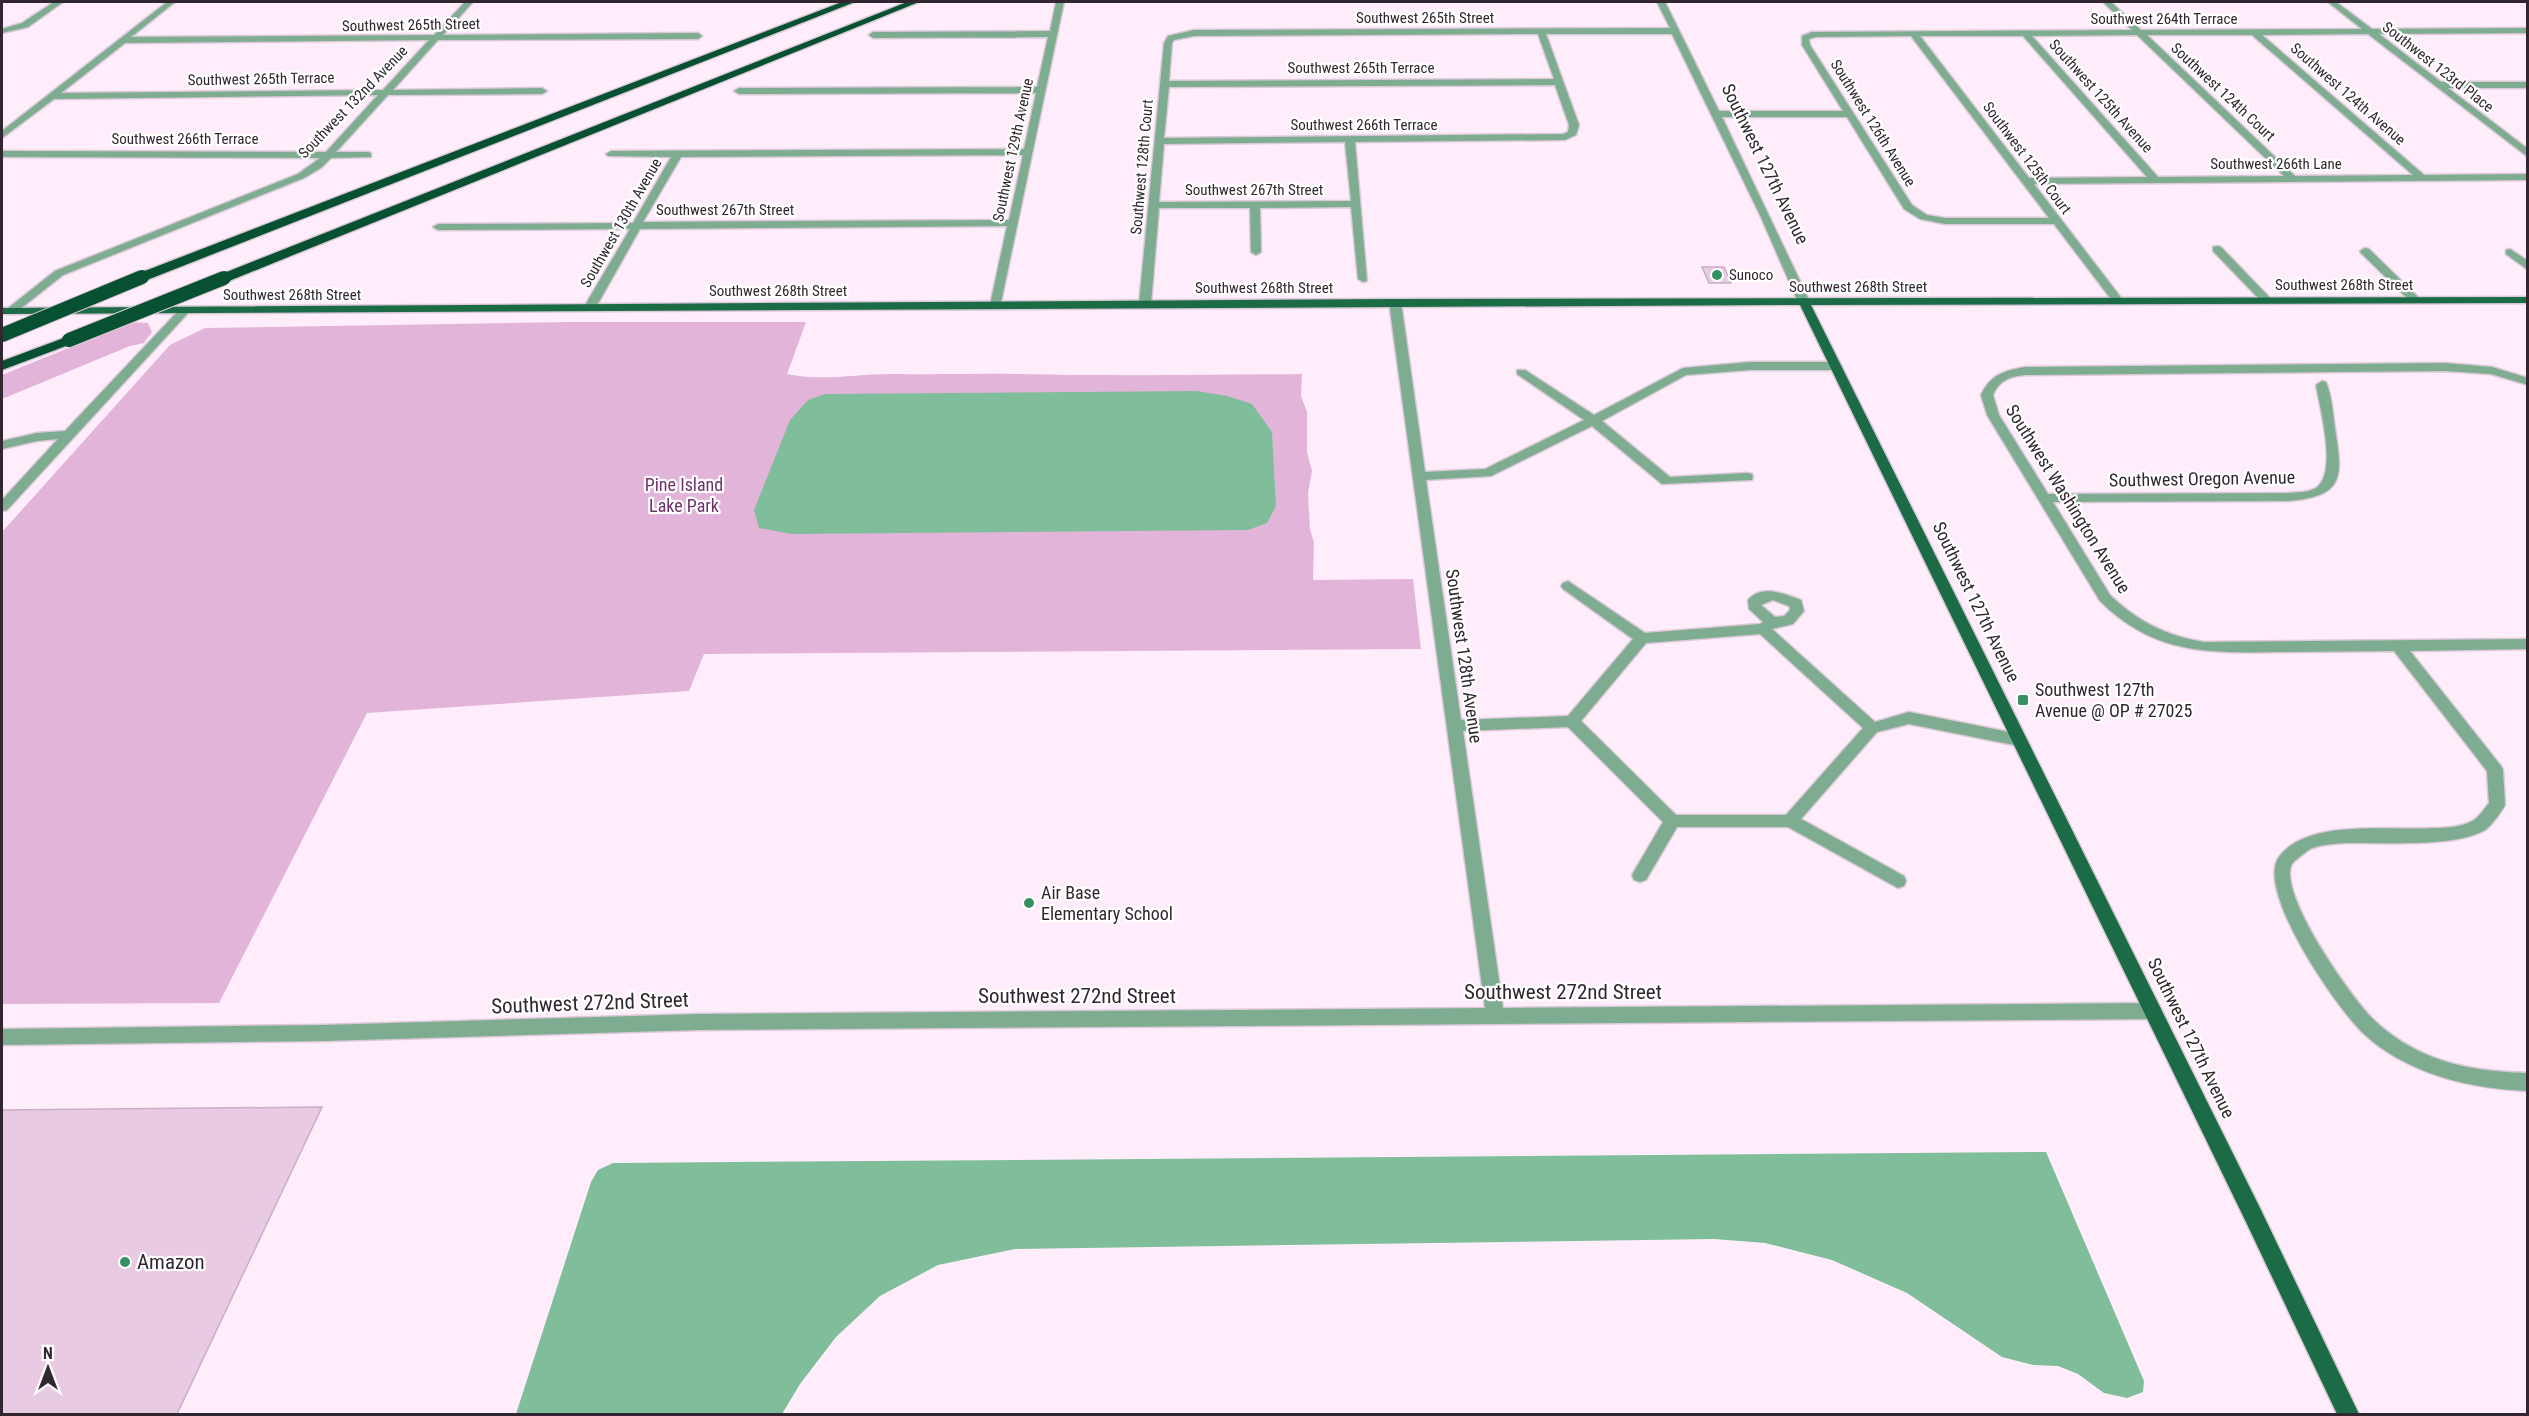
<svg xmlns="http://www.w3.org/2000/svg" width="2529" height="1416" font-family="'Roboto Condensed',sans-serif">
  <style>
    .green { fill: #e2b4da }
    .water { fill: #80bd9a }
    .building { fill: #e8cae3; stroke: #cbaec6; stroke-width: 1.5 }
    .lines { fill: none; stroke-linecap: round; stroke-linejoin: round }
    .minor-casing { stroke: #dac9d6; stroke-width: 3 }
    .major-casing { stroke: #dac9d6; stroke-width: 3 }
    .highway-casing { stroke: #dac9d6; stroke-width: 3 }
    .minor { fill: #7dac91; fill-rule: evenodd }
    .major { fill: #1c6b47; fill-rule: evenodd }
    .highway { fill: #085032; fill-rule: evenodd }
    .highway-bridge-casing { stroke: #dac9d6; stroke-width: 16; stroke-linecap: butt }
    .highway-bridge { stroke: #085032; stroke-width: 14 }
    .poi-dot { fill: #379064; stroke: #fff; stroke-width: 2 }
    .labels { text-anchor: middle; stroke-width: 4.5; stroke-linejoin: round; paint-order: stroke }
    .far-street-label { font-size: 15px; fill: #322730; stroke: #fff }
    .far-poi-label { font-size: 15px; fill: #322730; stroke: #fff; text-anchor: start }
    .street-label { font-size: 18px; fill: #322730; stroke: #fff }
    .park-label { font-size: 18px; fill: #6e3267; stroke: #fff }
    .poi-label { font-size: 18px; fill: #322730; stroke: #fff; text-anchor: start }
    .near-street-label { font-size: 21px; fill: #322730; stroke: #fff }
    .near-poi-label { font-size: 21px; fill: #322730; stroke: #fff; text-anchor: start }
  </style>
  <rect width="100%" height="100%" fill="#ffedfb"/>
  <!-- green -->
  <path class="green" d="M132,322L148,323L152,332L144,343L130,346L2,399V375Z
    M570,322H806L787,374C821,382 861,373 896,374C936,375 975,373 1015,374C1111,376 1206,375 1302,374L1301,396L1307,412V452L1312,471L1308,493L1310,530L1314,542L1313,580L1413,579L1421,649L704,654L689,691L367,713L219,1003L2,1004V532L170,345L205,328Z"/>
  <!-- water -->
  <path class="water" d="M1197,391L1227,396L1252,404L1272,432L1276,506L1267,523L1248,530L791,534L759,528L754,510L790,420L808,400L825,394Z
    M2046,1152L2144,1381L2143,1392L2127,1398L2104,1393L2078,1374L2058,1366L2033,1365L2002,1357L1907,1293L1832,1260L1765,1243L1714,1239L1015,1249L938,1265L880,1296L836,1337L800,1384L782,1414H516L591,1182L598,1170L613,1163Z"/>
  <!-- building -->
  <path class="building" d="M1702,267H1724L1731,283H1709Z
    M322,1107L177,1414H2V1110Z"/>
  <g class="lines">
    <defs>
      <path id="minor" d="M54,2H63L28,27L2,33V29L22,23Z
        M167,2H175L131,37L434,35L465,2H473L443,35L698,33L702,36L698,39L438,40L393,90L542,88L547,91L542,94L388,95L336,152H368L371,153V157L331,158L321,168L304,178L63,275L15,313H7V309L55,271L298,174L320,158L2,157V151L326,152L378,95L54,99L2,138V131ZM429,40L383,90L61,93L125,43Z
        M1056,2H1064L1000,307L996,308L990,305L1007,226L640,229L596,307L590,310L584,307L630,229L438,230L433,227L438,224L633,223L671,157L608,156L606,154L611,151L1024,149L1036,93L739,94L734,91L739,88L1037,87L1048,37L873,38L869,35L873,32L1050,31ZM1023,155L1009,220L643,222L681,157Z
        M1657,2H1665L1719,111H1843L1802,45V36L1812,32L2132,30L2103,2H2111L2141,30L2362,29L2328,2H2336L2372,29L2525,28L2528,29V33L2379,34L2441,82H2528V88H2448L2528,149V157L2368,34L2262,35L2424,175L2528,174V180L2034,184L2122,299V303H2114L2054,224H1945L1920,219L1904,209L1847,117H1722L1810,302L1804,305L1798,302L1760,215L1672,34H1546L1579,125L1576,135L1565,140L1355,142L1367,281L1363,282L1358,279L1351,207L1260,208L1261,252L1256,255L1251,252L1250,208H1159L1151,304L1145,307L1139,304L1164,43L1168,36L1194,30L1670,28ZM1538,34L1554,79L1169,81L1172,43L1174,40L1194,36ZM2137,35L2284,176L2158,177L2032,36ZM2147,35H2252L2413,175L2295,176ZM1911,36L2049,218H1945L1927,215L1912,205L1810,45L1809,39L1816,37ZM1920,36H2023L2147,177L2029,178ZM1555,85L1569,125L1568,132L1563,134L1164,138L1169,87ZM1345,142L1351,201L1159,202L1164,144Z
        M2217,246L2221,247L2271,299V303H2263L2213,251V247Z
        M2365,248L2369,249L2419,298V302H2411L2361,253L2360,251Z
        M2510,249L2528,261V270L2506,254V250Z
        M1395,299L1401,302L1425,472L1485,469L1584,420L1517,374V370H1525L1594,415L1683,368L1750,362H1836L1842,366L1836,370H1750L1686,375L1602,421L1670,477L1747,473L1752,474L1753,477L1752,480L1662,484L1592,426L1491,476L1426,480L1461,720L1568,716L1633,639L1563,589L1561,586L1563,583L1568,581L1645,633L1760,624L1763,622L1749,609L1748,600C1762,584 1785,594 1801,600L1804,611L1793,624L1772,629L1875,722L1909,712L2019,734L2024,736L2027,740L2024,744L2019,746L1909,724L1877,732L1801,819L1904,876L1906,881L1904,886L1898,888L1788,827H1677L1646,880L1640,882L1634,880L1632,875L1663,822L1568,727L1463,731L1503,1008L2153,1003L2159,1005L2162,1011L2159,1017L2153,1019L700,1030L324,1041L2,1045V1029L324,1025L700,1014L1485,1008L1389,302ZM1773,600L1789,606L1790,610L1784,616L1775,617L1761,605ZM1760,634L1863,728L1786,815H1676L1581,721L1646,643Z
        M185,307L189,308V312L7,510L2,511V500L58,439L37,441L2,449V441L37,433L65,431L181,308Z
        M2445,363L2492,367L2528,378V385L2491,374L2445,371L2026,375C2011,376 1999,380 1993,395L1999,415L2048,494L2288,493C2296,492 2308,493 2316,488C2338,473 2320,409 2316,385L2322,381L2326,382C2332,396 2333,414 2335,429C2343,478 2344,496 2288,501L2053,502L2110,595C2137,621 2166,636 2204,642L2528,639V649L2410,651L2501,766L2503,770L2505,805C2501,812 2492,825 2485,830C2454,848 2381,842 2345,843C2334,844 2315,844 2306,852C2302,855 2295,860 2292,864C2277,893 2351,997 2372,1018C2384,1030 2398,1040 2413,1048C2448,1067 2488,1072 2528,1073V1091C2483,1089 2440,1081 2401,1060C2386,1052 2372,1042 2361,1031C2336,1006 2255,890 2279,857C2307,818 2391,831 2434,828C2447,828 2463,827 2474,820C2479,817 2485,808 2489,803L2487,771L2394,651C2357,651 2320,652 2284,652C2212,653 2155,656 2100,601L1987,415L1981,395C1990,375 2005,370 2026,367Z"/>
      <path id="major" d="M2528,297V303L1811,305L2260,1208L2359,1414H2337L2246,1222L1800,305L2,314V308L1395,299Z"/>
      <path id="highway" d="M842,2H855L147,280H137L136,277L137,274Z
        M907,2H919L229,281L224,282L218,278L219,275Z
        M69,336L76,340L74,343L2,370V361Z"/>
    </defs>
    <!-- minor casing -->
    <use href="#minor" class="minor-casing"/>
    <!-- major casing -->
    <use href="#major" class="major-casing"/>
    <!-- highway casing -->
    <use href="#highway" class="highway-casing"/>
    <!-- minor -->
    <use href="#minor" class="minor"/>
    <!-- major -->
    <use href="#major" class="major"/>
    <!-- highway -->
    <use href="#highway" class="highway"/>
    <defs>
      <path id="highway-bridge" d="M2,335L142,277
        M69,340L224,278"/>
    </defs>
    <!-- highway-bridge casing -->
    <use href="#highway-bridge" class="highway-bridge-casing"/>
    <!-- highway-bridge -->
    <use href="#highway-bridge" class="highway-bridge"/>
  </g>
  <!-- markers -->
  <g class="poi-dot">
    <circle cx="1717" cy="275" r="6"/>
    <rect x="2017" y="694" width="12" height="12" rx="3"/>
    <circle cx="1029" cy="903" r="6"/>
    <circle cx="125" cy="1262" r="6"/>
  </g>
  <g class="labels">
    <!-- far-street labels -->
    <g class="far-street-label">
      <text x="1425" y="23">Southwest 265th Street</text>
      <text x="2164" y="24">Southwest 264th Terrace</text>
      <text transform="translate(411 25) rotate(-1)" y="5">Southwest 265th Street</text>
      <text transform="translate(2438 67) rotate(38)" y="5">Southwest 123rd Place</text>
      <text x="1361" y="73">Southwest 265th Terrace</text>
      <text transform="translate(261 79) rotate(-1)" y="5">Southwest 265th Terrace</text>
      <text transform="translate(2223 92) rotate(43)" y="5">Southwest 124th Court</text>
      <text transform="translate(2348 94) rotate(41)" y="5">Southwest 124th Avenue</text>
      <text transform="translate(2101 96) rotate(48)" y="5">Southwest 125th Avenue</text>
      <text transform="translate(353 102) rotate(-46)" y="5">Southwest 132nd Avenue</text>
      <text transform="translate(1873 123) rotate(58)" y="5">Southwest 126th Avenue</text>
      <text x="1364" y="130">Southwest 266th Terrace</text>
      <text x="185" y="144">Southwest 266th Terrace</text>
      <text transform="translate(1013 150) rotate(-78)" y="5">Southwest 129th Avenue</text>
      <text transform="translate(2027 158) rotate(53)" y="5">Southwest 125th Court</text>
      <text x="2276" y="169">Southwest 266th Lane</text>
      <text transform="translate(1142 167) rotate(-85)" y="5">Southwest 128th Court</text>
      <text x="1254" y="195">Southwest 267th Street</text>
      <text x="725" y="215">Southwest 267th Street</text>
      <text transform="translate(621 223) rotate(-60)" y="5">Southwest 130th Avenue</text>
      <text x="2344" y="290">Southwest 268th Street</text>
      <text x="1858" y="292">Southwest 268th Street</text>
      <text x="1264" y="293">Southwest 268th Street</text>
      <text x="778" y="296">Southwest 268th Street</text>
      <text x="292" y="300">Southwest 268th Street</text>
    </g>
    <!-- far-poi labels -->
    <g class="far-poi-label">
      <text x="1729" y="280">Sunoco</text>
    </g>
    <!-- street labels -->
    <g class="street-label">
      <text transform="translate(1765 164) rotate(64)" y="6">Southwest 127th Avenue</text>
      <text transform="translate(2202 479) rotate(-1)" y="6">Southwest Oregon Avenue</text>
      <text transform="translate(2068 499) rotate(58)" y="6">Southwest Washington Avenue</text>
      <text transform="translate(1976 602) rotate(64)" y="6">Southwest 127th Avenue</text>
      <text transform="translate(1464 656) rotate(82)" y="6">Southwest 128th Avenue</text>
      <text transform="translate(2191 1038) rotate(64)" y="6">Southwest 127th Avenue</text>
    </g>
    <!-- park labels -->
    <g class="park-label">
      <text x="684" y="491">Pine Island<tspan x="684" dy="21">Lake Park</tspan></text>
    </g>
    <!-- poi labels -->
    <g class="poi-label">
      <text x="2035" y="696">Southwest 127th<tspan x="2035" dy="21">Avenue @ OP # 27025</tspan></text>
      <text x="1041" y="899">Air Base<tspan x="1041" dy="21">Elementary School</tspan></text>
    </g>
    <!-- near-street labels -->
    <g class="near-street-label">
      <text x="1563" y="999">Southwest 272nd Street</text>
      <text x="1077" y="1003">Southwest 272nd Street</text>
      <text transform="translate(590 1003) rotate(-2)" y="7">Southwest 272nd Street</text>
    </g>
    <!-- near-poi labels -->
    <g class="near-poi-label">
      <text x="137" y="1269">Amazon</text>
    </g>
  </g>
  <!-- border -->
  <rect width="2529" height="1416" fill="none" stroke="#322730" stroke-width="6"/>
  <!-- north arrow -->
  <g transform="translate(48 1368)" stroke="#ffffff" stroke-width="4.5" paint-order="stroke">
  <path d="M0-4.5L10 22L0 15L-10 22Z" fill="#322730"/>
  <text y="-9" font-size="16" font-weight="bold" text-anchor="middle" fill="#322730">N</text>
  </g>
</svg>
